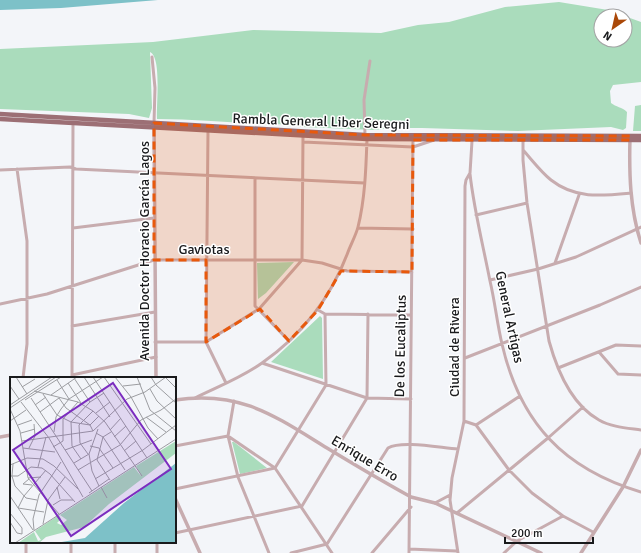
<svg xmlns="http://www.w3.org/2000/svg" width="641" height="553" font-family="Signika,sans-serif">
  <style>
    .green { fill: #aadcbc; fill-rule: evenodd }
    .water { fill: #7dc1c8 }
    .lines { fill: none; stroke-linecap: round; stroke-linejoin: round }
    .minor { stroke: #c7acaf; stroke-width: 3 }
    .tertiary { stroke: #c7acaf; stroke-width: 3.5 }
    .primary { stroke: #9c6f75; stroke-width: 4.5 }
    .marked { fill: #e8590c; fill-opacity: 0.2; stroke: #e8590c; stroke-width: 3; stroke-dasharray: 8 5; stroke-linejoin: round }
    .labels { text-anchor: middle; stroke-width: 3; stroke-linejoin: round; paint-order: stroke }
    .street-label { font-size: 14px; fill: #191a1c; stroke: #fff }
    .inset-road { fill: none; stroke: #9c9da1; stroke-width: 1 }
    .view { fill: #7b2cbf; fill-opacity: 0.15; stroke: #7b2cbf; stroke-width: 2 }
    .inset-edge { fill: none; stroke: #191a1c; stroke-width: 2 }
  </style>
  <rect width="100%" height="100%" fill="#f3f5f9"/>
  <!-- green -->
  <path class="green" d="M559,2L608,10L641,22V82L613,85L610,91L611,103C616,107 622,107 627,112L626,128L623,130L611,127L518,131L422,128H391L375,130L303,127C288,123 274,125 260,124C226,122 192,119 157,119C156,106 162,57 150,52L152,108L149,118L129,114L0,109V49L153,42L253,30L381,33L418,25L449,22L505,7ZM601,16H625V40H601Z
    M641,105V131H633L635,106Z
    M294,262L266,293L258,299L257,263Z
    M320,316L322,318L323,379L271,362Z
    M232,442H234L267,468L240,474Z"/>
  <!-- water -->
  <path class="water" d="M0,0H158L61,8L0,10Z"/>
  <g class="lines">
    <!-- minor -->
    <path class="minor" d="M152,57L155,88L154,123
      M208,131L206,342L226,383
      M365,135L364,100L370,61
      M523,141V160L527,203L549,341C557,370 572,405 599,420C611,427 627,428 641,430
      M303,142L413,147L434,140
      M523,150C532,160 541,172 551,180C575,199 601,196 631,193
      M17,169L27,241V344L23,378
      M0,170L70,167L76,169L364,183
      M470,174C474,210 483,245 490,281C495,302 497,323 502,344C520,423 564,469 641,492
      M255,178V306L289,341
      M476,215L527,203
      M73,228L154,218
      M358,228L413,229
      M555,263L579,195
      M490,280L538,269L576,257L641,227
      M0,304L47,294L154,260H302L322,263L347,271L412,272
      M318,310L325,314L411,315
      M72,326L155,312
      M155,342H206L259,309L302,260L303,136
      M599,352L618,374L641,375
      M465,358L600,305L641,287
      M262,363L367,398L411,399
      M558,368L616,345L641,346
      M72,375L156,357
      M72,378L73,123
      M195,398C217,387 241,378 262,363C302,335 331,298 348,252C351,244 356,235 358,227C365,199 366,168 367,139
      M234,401L228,436L238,477L269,553
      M464,421L476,425L509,470L532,493L563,516L593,532
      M476,425L520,396
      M175,446L228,436L275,468L332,553
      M175,489L275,468L326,385L325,314
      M435,503L450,495
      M457,513L548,438L583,407
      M175,533L302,506L367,398L368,314
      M26,542V553
      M71,542V553
      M409,549L457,551
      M115,553V542
      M157,553V542
      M291,553L327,544L388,448C402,440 441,448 458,449
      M372,553L411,507
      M409,553L413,140
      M458,553L450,500L452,478L464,421L465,186L466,180L470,173L472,141
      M504,553L517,541L563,516"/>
    <!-- tertiary -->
    <path class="tertiary" d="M154,125L156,378
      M630,138C629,174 630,209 641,243
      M175,400C240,390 275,416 327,448C355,465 382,481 411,497L435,503L541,553
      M0,437L11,435
      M175,498L200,553
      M581,553L623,487L641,450"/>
    <!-- primary -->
    <path class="primary" d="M0,114L365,135L641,136
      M0,119L367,139L641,140"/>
  </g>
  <!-- marked area -->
  <path class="marked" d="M154,123L365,135L630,136V140H413L412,272L341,271L318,310L289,341L260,309L206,342V260H154Z"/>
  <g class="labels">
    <!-- street labels -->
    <g class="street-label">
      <text transform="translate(321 121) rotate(2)" y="5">Rambla General Liber Seregni</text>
      <text x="204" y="254">Gaviotas</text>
      <text transform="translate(144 251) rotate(-90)" y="5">Avenida Doctor Horacio García Lagos</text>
      <text transform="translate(510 317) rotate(78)" y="5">General Artigas</text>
      <text transform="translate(400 346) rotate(-89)" y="5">De los Eucaliptus</text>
      <text transform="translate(454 347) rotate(-90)" y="5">Ciudad de Rivera</text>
      <text transform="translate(365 458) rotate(31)" y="5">Enrique Erro</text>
    </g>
  </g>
  <!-- overview -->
  <g transform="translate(10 377)">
    <rect width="166" height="166" fill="#f3f5f9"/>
    <path d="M166,64V76L99,127L74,150L36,160L29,166H8L24,155L28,164L31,163L25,154L49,138L51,142L47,146L51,148L57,143L50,138L124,90L131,99L126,89Z" fill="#aadcbc"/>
    <path d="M166,86V166H46L75,161L114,126Z" fill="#7dc1c8"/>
    <path class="inset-road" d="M6,0L17,17M74,0L100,40M83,0L137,81M94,0L141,67M105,0L121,20L138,51L148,62M127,0L140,33L166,54M141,0L146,8L166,26M155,0L166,11M64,1L80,25M47,3L59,22M58,6L71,26M0,9L9,22M113,9L131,7M12,10L25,2M140,12L147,24L166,42M24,14L68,25L83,34L95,45L132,99M33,17L47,38L61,45L80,48L89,39M41,18L67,0M21,21L82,114M49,21L56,31L80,48L83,54M15,23L51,0M11,25L39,61L73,120M0,28L42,0M25,28L36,20M0,31L46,0M0,32L10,54L18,101L49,137M30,35L49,21M86,36L100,25M136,40L156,55M0,44L16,33M8,48L22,43M88,52L79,77L82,94L89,109M100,53L111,41M44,55L46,40L51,32L59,22L93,0M11,56L25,52M86,56L93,60L115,93M104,60L116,49M12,64L83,54L117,22L135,15L156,0M80,69L89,71L103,91M43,70L53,64V42L68,25M13,71L45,75M19,71L25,59L24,47M55,73L82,63M114,74L126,64M78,77L70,66L69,48L83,34M71,82L62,69L61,45L80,25L94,16M64,86L79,77M3,87L2,99L5,109L16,121L27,123M0,88L17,81L33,82L44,89L68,112M28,90L36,60M68,93L110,68L131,43L151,33L166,22M0,99H8L21,90L32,91L40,97L65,125M18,101L31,100M19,102L13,107L22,108M85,102L133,73L166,48M100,103L87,83L93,60L101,55M47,110L50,122M91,110L97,121M79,116L99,102M0,119L23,153M43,128L51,123H63M8,131L14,119L36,93M8,131L34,135M0,136L12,151V157M0,145L7,156L12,157M33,147L38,123L55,100M24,153L23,142L29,118L51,85M5,166L166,62"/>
    <path class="view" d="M103,6L161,92L61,159L3,73Z"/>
    <rect width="166" height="166" class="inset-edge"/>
  </g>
  <!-- north arrow -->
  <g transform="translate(613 28) rotate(214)"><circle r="19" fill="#ffffff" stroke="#a3a3a4"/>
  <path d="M0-3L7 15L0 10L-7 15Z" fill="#aa4807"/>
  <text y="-6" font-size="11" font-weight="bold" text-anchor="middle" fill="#191a1c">N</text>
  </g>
  <!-- scale -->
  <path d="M505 537v6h88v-6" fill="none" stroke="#191a1c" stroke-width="2"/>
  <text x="511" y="537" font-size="12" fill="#191a1c" stroke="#ffffff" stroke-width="3" paint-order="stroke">200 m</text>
</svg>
